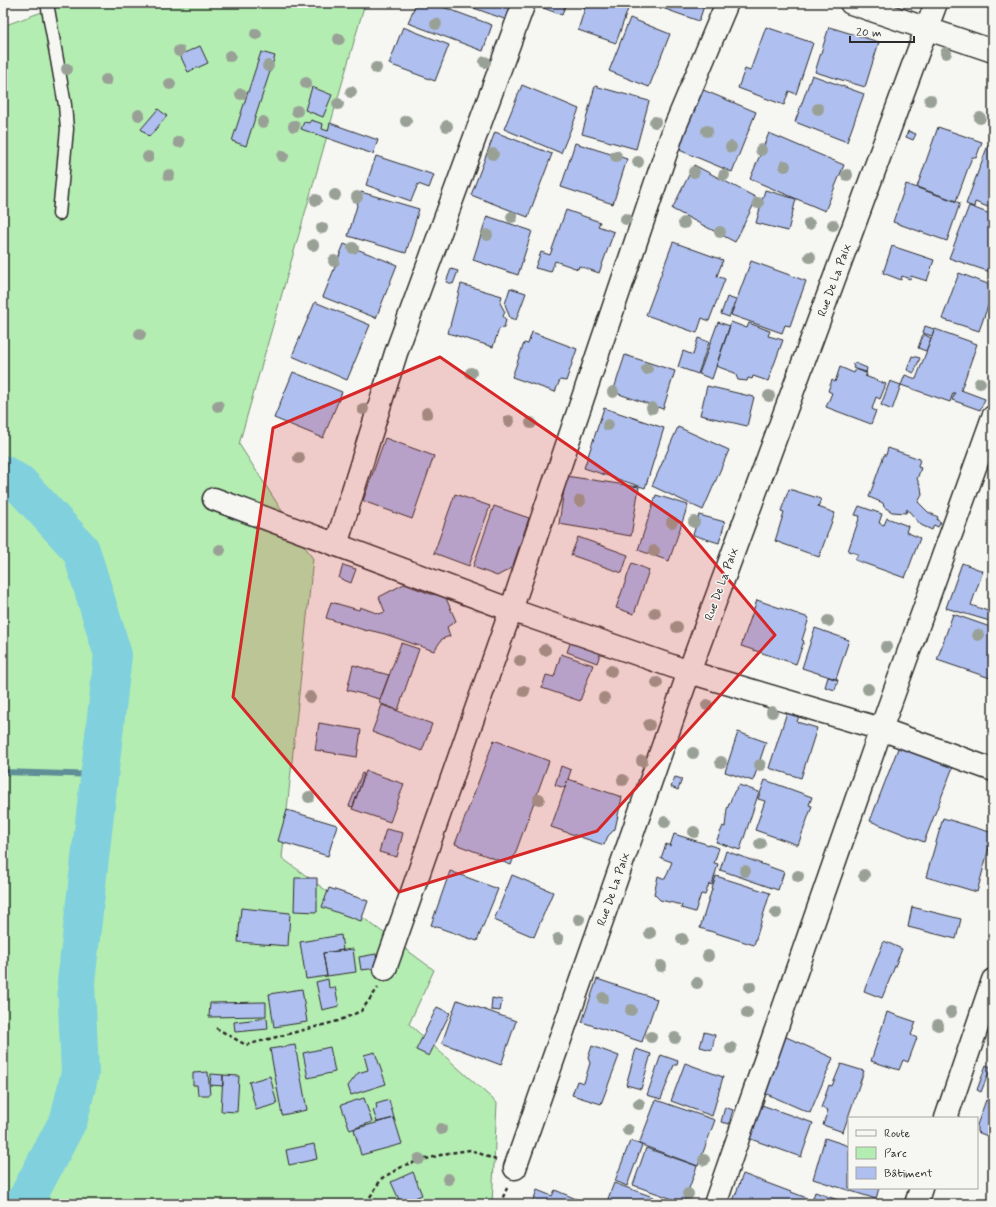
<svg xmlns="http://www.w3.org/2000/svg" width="996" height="1207" font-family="Mynerve,sans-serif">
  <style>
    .green { fill: #b4edb1; stroke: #708c6e }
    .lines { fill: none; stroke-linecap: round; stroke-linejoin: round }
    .stream { stroke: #5f8e96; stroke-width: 6 }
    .river { stroke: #81d0de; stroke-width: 38 }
    .building { fill: #afc0f0; stroke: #2b2b2b }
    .service-casing { stroke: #2b2b2b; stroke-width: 15 }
    .minor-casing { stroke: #2b2b2b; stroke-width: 25 }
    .path { stroke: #2b2b2b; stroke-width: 2.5; stroke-dasharray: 4 3; stroke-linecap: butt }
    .service { stroke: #f6f6f2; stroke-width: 12 }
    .minor { stroke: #f6f6f2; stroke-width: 22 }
    .tree { fill: #99a197 }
    .marked { fill: #d62828; fill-opacity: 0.2; stroke: #d62828; stroke-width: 3; stroke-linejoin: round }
    .labels { text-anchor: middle; stroke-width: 3; stroke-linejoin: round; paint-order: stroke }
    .street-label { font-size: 12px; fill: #2b2b2b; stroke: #f6f6f2 }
  </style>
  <rect width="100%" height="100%" fill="#f6f6f2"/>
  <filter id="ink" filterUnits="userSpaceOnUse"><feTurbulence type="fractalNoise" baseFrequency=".025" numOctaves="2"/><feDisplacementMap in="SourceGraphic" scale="8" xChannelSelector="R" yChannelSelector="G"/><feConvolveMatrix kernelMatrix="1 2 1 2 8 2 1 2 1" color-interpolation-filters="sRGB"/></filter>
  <g filter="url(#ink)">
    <!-- green -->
    <path class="green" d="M67,3H365L239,444L313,559L282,858L434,970L409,1024L497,1103L492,1204H3V26Z"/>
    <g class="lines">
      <!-- stream -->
      <path class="stream" d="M3,772L99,775"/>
      <!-- river -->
      <path class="river" d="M3,474L20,484L81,550L113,655L76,982L80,1073L69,1119L24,1204"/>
    </g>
    <!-- building -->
    <path class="building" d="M416,3H432L492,25L483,51L408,23Z
      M472,3H513L507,20L471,7Z
      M530,3H566L562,15Z
      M583,3H630L616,43L578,30L585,8L582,7Z
      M648,3H705L699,21Z
      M630,18L670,34L649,87L609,71Z
      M403,27L449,45L435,81L389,64Z
      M766,27L813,43L796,94L789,91L784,105L738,88L745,69L750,71Z
      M829,27L879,42L865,87L815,72Z
      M200,46L208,63L188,72L180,55Z
      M261,52L275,56L246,146L232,141Z
      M812,75L864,94L847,142L795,122Z
      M522,85L579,109L561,153L504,129Z
      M595,86L649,101L636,149L582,134Z
      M312,87L332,95L323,117L305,110Z
      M696,87L756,112L732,172L672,147Z
      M158,109L167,116L149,137L141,129Z
      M311,120L323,124L322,129L328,131L330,123L378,140L373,154L301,129L304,122L309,123Z
      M938,127L982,142L976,158L972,157L956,201L917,187Z
      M908,131L916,134L913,140L906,137Z
      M495,132L552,154L528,217L471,195Z
      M769,133L844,165L825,211L750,179Z
      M575,143L627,159L613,204L561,187Z
      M988,145L993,147V209L975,202L974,207L966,204Z
      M376,156L434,175L429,188L418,184L411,201L366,185Z
      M694,165L757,198L735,242L672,209Z
      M906,184L960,203L947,241L893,222Z
      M765,190L796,199L788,231L756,223Z
      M361,192L419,209L406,253L348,236Z
      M969,206L993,215V273L949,258Z
      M566,210L600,222L598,226L614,232L599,273L579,266L578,269L555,261L551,272L535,268L541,252L550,255Z
      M487,216L532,231L518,275L473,260Z
      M673,242L723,260L717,276L725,279L709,321L702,318L697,333L646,315Z
      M344,244L397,265L376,318L323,297Z
      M892,246L934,260L927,281L911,276L910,279L902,276L901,280L883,273Z
      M751,261L806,281L790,326L785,325L782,333L731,315Z
      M451,269L458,271L453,284L446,282Z
      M959,273L993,286V292L979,331L942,319Z
      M461,284L502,296L500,303L505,312L503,316L506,320L504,328L499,329L493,347L448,333Z
      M510,288L526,293L516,320L510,318L505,304Z
      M727,297L736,300L729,317L721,314Z
      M315,302L370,325L347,380L292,356Z
      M718,322L730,326L712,379L699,374Z
      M731,322L747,328L749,323L770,331L768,336L783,340L768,381L753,376L752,379L748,378L747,381L738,380L735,373L716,366Z
      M925,326L934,329L932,336L923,333Z
      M935,329L977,344L961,390L985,399L980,410L952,400L955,393H953L950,402L901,385L905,375L916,379Z
      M532,332L577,349L566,381L560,380L555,392L512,377L524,343L528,344Z
      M923,334L931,338L926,351L918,348Z
      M698,338L709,342L698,374L678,367L683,351L693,355Z
      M625,355L675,371L663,409L613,392Z
      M912,356L920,358L914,373L907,370Z
      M855,363L867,368L866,373L853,368L854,366L852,364Z
      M840,367L854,373L856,369L866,372L867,376H865L886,384L880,399L876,397L872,409L876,411L871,424L826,407L832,393L828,391L832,380L835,382Z
      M293,372L342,392L323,438L274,418Z
      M890,381L901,385L892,410L881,405Z
      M707,386L754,397L747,426L700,415Z
      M604,408L664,428L645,488L584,468Z
      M678,427L729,450L703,510L652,486Z
      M385,438L434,456L412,519L363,501Z
      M888,448L920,459L918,467L921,468L917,479L921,487L922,495L918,502L928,512L938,517L937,520L941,522L938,527L934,525L932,530L921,525L907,509L906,513L892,512L884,507L883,503L869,497L884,455H886Z
      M566,476L639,487L631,536L559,524Z
      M789,489L821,499L818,507L835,513L819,557L775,541L784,512L781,511Z
      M455,494L490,506L469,566L434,553Z
      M656,495L688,505L669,561L638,550Z
      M494,506L529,518L512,568L497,576L473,567Z
      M859,506L882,514L879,523L884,525L887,518L908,526L906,532L920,538L905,578L855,560L858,554L848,551L860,516L855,515Z
      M699,515L725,522L719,543L693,535Z
      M578,537L628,555L622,573L571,555Z
      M632,563L649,570L634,614L616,608Z
      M962,563L983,571L971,605L993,613V622L946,608Z
      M343,565L356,569L351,583L339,578Z
      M404,584L431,594L445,596L456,621L447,627L450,636L442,639L434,651L385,634L368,630L367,631L326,618L331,602L359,610L360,607L379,614L385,612L379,597Z
      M757,600L809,618L802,640L804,641L796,664L741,646Z
      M953,614L993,628V679L937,660Z
      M815,628L849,640L836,679L802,668Z
      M573,635L603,646L597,663L567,652Z
      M401,643L419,649L398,710L379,703Z
      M561,654L593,665L580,701L542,688L546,675L554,677Z
      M353,665L389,675L380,699L347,690Z
      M828,677L838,680L835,690L825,687Z
      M382,705L432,724L422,751L372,732Z
      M788,709L800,713L797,722L817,728L801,778L769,768Z
      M319,723L361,730L357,757L315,750Z
      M738,732L766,742L753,781L725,772Z
      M902,738L956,759L924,842L870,821Z
      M494,740L549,761L511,865L455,844Z
      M561,766L571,770L565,788L555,785Z
      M366,771L404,784L390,822L352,809Z
      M362,773L364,774L353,807L349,806Z
      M675,777L682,779L678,790L671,787Z
      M568,779L622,797L615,829L608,836L604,845L551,827Z
      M765,780L812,797L809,805L812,806L798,845L755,830L765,801L758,799Z
      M739,785L759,792L740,850L716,842L723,826L725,827L727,809L734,792Z
      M287,810L337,825L328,856L278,841Z
      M943,818L993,833L977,892L926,877Z
      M386,829L403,833L397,857L379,852Z
      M674,834L719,848L714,863L718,864L712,885L709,884L705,895L701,894L695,912L681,908L682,905L660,900L654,894L658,876L665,879L672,862L661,858L666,844L670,846Z
      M726,851L784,872L778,890L720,870Z
      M450,871L498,889L477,941L431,925Z
      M512,875L553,892L534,937L494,920Z
      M716,876L770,893L754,945L700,928Z
      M295,878H317V912L294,911Z
      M329,888L368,901L361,921L322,907Z
      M912,907L961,919L956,939L908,927Z
      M241,908L290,913L288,946L238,942Z
      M341,935L343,950L323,953L327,976L306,979L300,942Z
      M884,941L902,949L882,998L864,991Z
      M353,949L356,972L327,976L323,953Z
      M376,954L378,968L361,970L359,957Z
      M328,979L329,988L335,987L339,1006L322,1010L316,982Z
      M597,979L657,999L642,1042L582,1022Z
      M302,989L307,1022L274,1027L269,994Z
      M492,998L502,1000L500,1011L491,1010Z
      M457,1000L516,1021L501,1065L442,1043Z
      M266,1002V1016L209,1017L210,1003Z
      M437,1007L450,1013L429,1056L416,1050Z
      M887,1012L916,1022L911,1035L917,1038L908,1062L903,1060L899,1070L871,1061Z
      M267,1018L268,1029L235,1032L234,1022Z
      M704,1032L715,1035L712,1050L700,1047Z
      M784,1036L833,1058L810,1113L760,1091Z
      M295,1045L307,1110L282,1115L270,1049Z
      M592,1046L619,1056L601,1104L572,1095L577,1081L584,1083L590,1063L588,1058Z
      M330,1047L335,1072L308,1078L303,1053Z
      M636,1049L651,1054L641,1089L626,1085Z
      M375,1052L386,1084L351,1095L348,1086L358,1073L368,1070L364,1055Z
      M661,1055L678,1061L677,1065H674L661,1099L647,1095Z
      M685,1063L723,1077L712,1116L671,1101Z
      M841,1064L864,1071L843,1132L823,1125L828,1110L821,1108L829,1085L832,1086Z
      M986,1065L991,1067L981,1092L977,1090Z
      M208,1072L210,1095H198L197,1085H193V1073Z
      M211,1074L223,1075V1086L210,1085Z
      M223,1075L239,1076L237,1112L221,1111Z
      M270,1076L277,1104L256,1110L249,1082Z
      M364,1098L372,1122L350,1130L341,1105Z
      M389,1100L394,1118L377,1122L373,1110L377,1109L376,1104Z
      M656,1100L715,1120L698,1166L639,1144Z
      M986,1100L993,1103V1138L977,1132V1125Z
      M756,1103L813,1123L801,1157L745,1137Z
      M725,1107L733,1110L729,1124L721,1122Z
      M394,1118L402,1144L361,1155L354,1129Z
      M825,1138L849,1146V1188H879L876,1199L813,1179Z
      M630,1141L642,1145L627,1186L615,1181Z
      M314,1144L317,1159L289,1165L286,1150Z
      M646,1148L697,1166L684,1203L633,1185Z
      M413,1172L422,1195L401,1204L391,1182Z
      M743,1174L807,1198L804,1204H732Z
      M614,1183L653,1197L650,1204H606Z
      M537,1190L552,1196L555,1190L588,1204H532Z
      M815,1192L838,1200L837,1204H811Z"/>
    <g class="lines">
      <defs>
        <path id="service" d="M47,3L65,105L67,129L59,214"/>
        <path id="minor" d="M851,3L993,51
          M214,499L511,610L689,672L881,729L993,770
          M336,545L396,353L524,3
          M385,969L511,610L674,129L727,3
          M946,1118L993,980
          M515,1168L689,672L936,3
          M715,1204L881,729L993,417
          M916,1204L921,1188"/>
      </defs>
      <!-- service casing -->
      <use href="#service" class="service-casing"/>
      <!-- minor casing -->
      <use href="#minor" class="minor-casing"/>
      <!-- path -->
      <path class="path" d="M216,1028L246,1045L338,1021L361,1011L378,988
        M370,1197L382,1178L405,1165L448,1153L471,1150L496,1160
        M500,1204L507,1188"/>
      <!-- service -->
      <use href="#service" class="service"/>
      <!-- minor -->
      <use href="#minor" class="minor"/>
    </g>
    <!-- trees -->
    <g class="tree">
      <circle cx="436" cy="24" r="6"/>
      <circle cx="256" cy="34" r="6"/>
      <circle cx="339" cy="39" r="6"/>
      <circle cx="179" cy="51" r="6"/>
      <circle cx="946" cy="53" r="6"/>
      <circle cx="230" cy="56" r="6"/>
      <circle cx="485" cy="62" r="6"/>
      <circle cx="268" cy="66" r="6"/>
      <circle cx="376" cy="68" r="6"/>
      <circle cx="67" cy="69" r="6"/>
      <circle cx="106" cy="80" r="6"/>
      <circle cx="306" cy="83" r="6"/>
      <circle cx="170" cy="84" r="6"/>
      <circle cx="351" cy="92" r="6"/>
      <circle cx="241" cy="94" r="6"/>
      <circle cx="930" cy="100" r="6"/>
      <circle cx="338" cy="104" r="6"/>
      <circle cx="818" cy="109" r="6"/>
      <circle cx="297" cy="111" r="6"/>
      <circle cx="139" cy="115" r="6"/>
      <circle cx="980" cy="118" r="6"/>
      <circle cx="406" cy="121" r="6"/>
      <circle cx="263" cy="122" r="6"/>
      <circle cx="655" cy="122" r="6"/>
      <circle cx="294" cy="126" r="6"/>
      <circle cx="447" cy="126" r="6"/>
      <circle cx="707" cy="131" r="6"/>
      <circle cx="179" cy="142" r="6"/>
      <circle cx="731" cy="147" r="6"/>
      <circle cx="761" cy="150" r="6"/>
      <circle cx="493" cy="154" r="6"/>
      <circle cx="283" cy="156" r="6"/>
      <circle cx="616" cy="156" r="6"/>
      <circle cx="148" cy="157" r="6"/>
      <circle cx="638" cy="162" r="6"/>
      <circle cx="785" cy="166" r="6"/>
      <circle cx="694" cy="172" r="6"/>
      <circle cx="169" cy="175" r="6"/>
      <circle cx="724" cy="175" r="6"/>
      <circle cx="847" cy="175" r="6"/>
      <circle cx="335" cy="195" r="6"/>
      <circle cx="357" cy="197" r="6"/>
      <circle cx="316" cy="200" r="6"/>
      <circle cx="758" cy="203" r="6"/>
      <circle cx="512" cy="217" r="6"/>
      <circle cx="626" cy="219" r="6"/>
      <circle cx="684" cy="223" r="6"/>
      <circle cx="809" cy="224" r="6"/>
      <circle cx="833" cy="225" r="6"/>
      <circle cx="322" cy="228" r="6"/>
      <circle cx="720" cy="232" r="6"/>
      <circle cx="487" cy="235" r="6"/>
      <circle cx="313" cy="245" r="6"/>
      <circle cx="353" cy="248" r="6"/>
      <circle cx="810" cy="257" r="6"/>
      <circle cx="334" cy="261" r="6"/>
      <circle cx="140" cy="334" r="6"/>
      <circle cx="647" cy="369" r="6"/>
      <circle cx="471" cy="373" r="6"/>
      <circle cx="980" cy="383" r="6"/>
      <circle cx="613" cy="392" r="6"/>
      <circle cx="769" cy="396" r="6"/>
      <circle cx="218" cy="406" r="6"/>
      <circle cx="652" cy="408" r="6"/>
      <circle cx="363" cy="409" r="6"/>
      <circle cx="427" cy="413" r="6"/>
      <circle cx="509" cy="421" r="6"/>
      <circle cx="531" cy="423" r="6"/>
      <circle cx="608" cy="425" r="6"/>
      <circle cx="299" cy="458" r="6"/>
      <circle cx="580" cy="501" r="6"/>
      <circle cx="672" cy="522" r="6"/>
      <circle cx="694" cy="522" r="6"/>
      <circle cx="220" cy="550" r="6"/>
      <circle cx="654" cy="551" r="6"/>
      <circle cx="655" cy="613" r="6"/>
      <circle cx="828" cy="621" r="6"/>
      <circle cx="677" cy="627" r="6"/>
      <circle cx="978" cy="635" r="6"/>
      <circle cx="886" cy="647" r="6"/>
      <circle cx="545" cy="650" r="6"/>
      <circle cx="520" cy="661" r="6"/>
      <circle cx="611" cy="671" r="6"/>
      <circle cx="657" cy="683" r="6"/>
      <circle cx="868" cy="689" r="6"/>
      <circle cx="524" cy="691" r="6"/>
      <circle cx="310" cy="697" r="6"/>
      <circle cx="604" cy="698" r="6"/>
      <circle cx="707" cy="705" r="6"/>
      <circle cx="772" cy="712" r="6"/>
      <circle cx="649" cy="725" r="6"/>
      <circle cx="693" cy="753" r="6"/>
      <circle cx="642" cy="761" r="6"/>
      <circle cx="721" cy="762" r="6"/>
      <circle cx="760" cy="765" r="6"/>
      <circle cx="623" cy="780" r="6"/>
      <circle cx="309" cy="797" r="6"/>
      <circle cx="539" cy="799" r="6"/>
      <circle cx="665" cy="822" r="6"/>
      <circle cx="694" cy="832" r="6"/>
      <circle cx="760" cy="844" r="6"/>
      <circle cx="745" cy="871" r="6"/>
      <circle cx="864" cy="875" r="6"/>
      <circle cx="798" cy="876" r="6"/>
      <circle cx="776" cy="913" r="6"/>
      <circle cx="579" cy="919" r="6"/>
      <circle cx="650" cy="933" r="6"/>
      <circle cx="558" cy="939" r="6"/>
      <circle cx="682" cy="939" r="6"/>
      <circle cx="708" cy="956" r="6"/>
      <circle cx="661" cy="966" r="6"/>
      <circle cx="697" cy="983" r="6"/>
      <circle cx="750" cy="987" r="6"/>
      <circle cx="603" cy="998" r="6"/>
      <circle cx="631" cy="1010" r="6"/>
      <circle cx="951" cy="1012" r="6"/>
      <circle cx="747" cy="1013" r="6"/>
      <circle cx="938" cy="1025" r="6"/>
      <circle cx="651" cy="1037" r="6"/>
      <circle cx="675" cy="1038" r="6"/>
      <circle cx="731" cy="1048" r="6"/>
      <circle cx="639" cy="1104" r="6"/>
      <circle cx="441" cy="1129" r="6"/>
      <circle cx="628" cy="1130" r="6"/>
      <circle cx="419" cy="1159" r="6"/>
      <circle cx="704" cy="1160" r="6"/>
      <circle cx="448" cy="1179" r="6"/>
      <circle cx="688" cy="1194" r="6"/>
    </g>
  </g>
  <!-- marked area -->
  <path class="marked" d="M440,357L681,523L775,635L597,831L399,892L233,697L273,428Z"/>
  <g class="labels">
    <!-- street labels -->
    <g class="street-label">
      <text transform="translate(834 280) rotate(-70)" y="4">Rue De La Paix</text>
      <text transform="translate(721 584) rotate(-70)" y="4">Rue De La Paix</text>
      <text transform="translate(613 889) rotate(-71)" y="4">Rue De La Paix</text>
    </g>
  </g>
  <!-- margin -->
  <rect width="996" height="1207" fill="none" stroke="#f6f6f2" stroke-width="16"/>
  <rect x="8" y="8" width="980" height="1191" fill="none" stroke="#2b2b2b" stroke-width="1.5" filter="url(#ink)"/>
  <!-- legend -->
  <rect x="848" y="1117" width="130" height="72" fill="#f6f6f2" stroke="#a5a5a2"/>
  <rect x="856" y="1130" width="20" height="6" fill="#f6f6f2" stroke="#a5a5a2"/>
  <text x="884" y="1137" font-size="12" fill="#2b2b2b">Route</text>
  <rect x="856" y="1147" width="20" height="12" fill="#b4edb1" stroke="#a5a5a2"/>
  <text x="884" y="1157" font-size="12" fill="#2b2b2b">Parc</text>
  <rect x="856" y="1167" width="20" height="12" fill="#afc0f0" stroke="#a5a5a2"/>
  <text x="884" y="1177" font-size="12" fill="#2b2b2b">Bâtiment</text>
  <!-- scale -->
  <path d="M850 36v6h64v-6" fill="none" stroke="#2b2b2b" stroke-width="2"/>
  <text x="856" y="36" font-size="12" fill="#2b2b2b" stroke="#f6f6f2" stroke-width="3" paint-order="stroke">20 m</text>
</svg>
